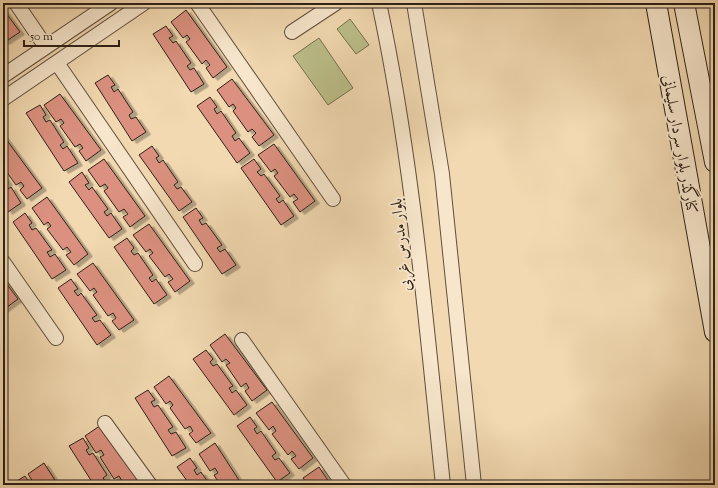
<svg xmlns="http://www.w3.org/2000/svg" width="718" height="488" font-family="'Sorts Mill Goudy',Amiri,serif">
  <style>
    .green { fill: #bcbf8a; stroke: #757050 }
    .building { fill: #dc9180; stroke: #2e2016; filter: url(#shadow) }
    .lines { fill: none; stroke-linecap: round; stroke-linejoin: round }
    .street-casing { stroke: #5f4e3d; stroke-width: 16 }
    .secondary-casing { stroke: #2e2016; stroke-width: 22 }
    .street { stroke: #f7e6cc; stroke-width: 14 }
    .secondary { stroke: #f7e6cc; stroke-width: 20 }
    .labels { text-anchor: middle; stroke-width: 4; stroke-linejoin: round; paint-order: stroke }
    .street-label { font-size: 16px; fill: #2e2016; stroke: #f7e6cc }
  </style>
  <defs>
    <filter id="shadow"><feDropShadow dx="4.5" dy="2.5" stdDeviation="0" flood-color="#0004"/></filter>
  </defs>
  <rect width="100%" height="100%" fill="#f2d9b1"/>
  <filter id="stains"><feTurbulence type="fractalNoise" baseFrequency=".005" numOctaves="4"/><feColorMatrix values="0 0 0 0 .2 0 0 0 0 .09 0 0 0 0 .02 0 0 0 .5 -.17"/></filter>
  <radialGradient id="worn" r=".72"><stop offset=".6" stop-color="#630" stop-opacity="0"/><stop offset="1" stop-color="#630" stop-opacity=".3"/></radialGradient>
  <!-- green -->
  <path class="green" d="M350,19L369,45L356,54L337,29Z
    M319,38L353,88L328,105L293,56Z"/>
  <!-- building -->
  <path class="building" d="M3,9L20,32L5,42L3,40Z
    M186,10L227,67L213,78L206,68L210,65L206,60L202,64L186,42L190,39L187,35L183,38L171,22Z
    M166,26L173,36L169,38L173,43L176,41L191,63L187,66L190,70L194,68L204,84L191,92L153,34Z
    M108,75L115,85L111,87L114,92L118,89L133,112L129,115L131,119L136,117L146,132L132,141L95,83Z
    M232,79L274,135L259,146L252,137L256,133L252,129L248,132L233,111L236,108L233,104L229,107L217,90Z
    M60,94L101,150L86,161L79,151L83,148L80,144L75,147L60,126L64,123L61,119L56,122L44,105Z
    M210,97L217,107L214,109L217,114L221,111L236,133L232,136L235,141L239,138L250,153L237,163L197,106Z
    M40,105L46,115L43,117L46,122L50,120L64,142L60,145L63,149L67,146L78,163L64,171L26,113Z
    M3,135L42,188L27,199L20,190L24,186L21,182L16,185L3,167L5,161L3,158Z
    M274,144L315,201L300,212L293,202L298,199L294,194L290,197L274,176L278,173L275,169L271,172L258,155Z
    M152,146L159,156L156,158L159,163L163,160L178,182L174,185L177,189L181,187L192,202L179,211L139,155Z
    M104,159L145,216L130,227L123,217L128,214L124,209L119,212L104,191L108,188L105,184L100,187L88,170Z
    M254,159L261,169L257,172L261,176L264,174L280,196L276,199L279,203L283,200L294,216L281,225L241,168Z
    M82,172L89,183L85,185L89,190L92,187L108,209L104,212L107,216L111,213L122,229L109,238L69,182Z
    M3,175L8,183L4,185L6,190L11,187L21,203L8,212L3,205Z
    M47,197L88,254L74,265L66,255L71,252L67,247L63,250L47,229L51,226L48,222L44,225L32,208Z
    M196,208L203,218L199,220L202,225L206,223L222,245L217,248L220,252L225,249L236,265L222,274L183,217Z
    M25,213L32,223L29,225L32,230L36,228L52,250L47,252L50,257L55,254L66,270L52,279L13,222Z
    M149,224L190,281L175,292L168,282L173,279L169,274L165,277L149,256L153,253L150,249L146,252L133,235Z
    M127,238L134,248L131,251L134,255L138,253L153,275L149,278L152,282L156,279L167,295L154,304L114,247Z
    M93,263L134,320L119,330L112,321L116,318L113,313L108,316L93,295L97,292L94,288L90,291L77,274Z
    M3,279L18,299L3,310Z
    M71,279L78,289L74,291L78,296L81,293L97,315L92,318L95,322L100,320L111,335L97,345L58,288Z
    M225,334L267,390L252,401L245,391L249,388L246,383L241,387L226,365L230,363L226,359L222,362L210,345Z
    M206,350L213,359L210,362L213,366L217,364L233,386L229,388L232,393L236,390L247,405L234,415L193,359Z
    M169,376L211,433L196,443L189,434L193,431L190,426L185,429L170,408L173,405L170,401L166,404L154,387Z
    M148,390L155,400L151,402L154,407L158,405L173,427L168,430L171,434L176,432L186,448L172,456L135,398Z
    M272,402L313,458L299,469L291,459L296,456L292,451L288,455L272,434L276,431L273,426L269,430L256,413Z
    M250,417L257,427L254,429L257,434L261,431L276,453L272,456L275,460L279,458L290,473L277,482L237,426Z
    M101,425L140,484L138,485H119L118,484L122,481L119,476L114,479L100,457L104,455L101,450L96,453L85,436Z
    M83,438L89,448L86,450L89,455L93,453L107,475L103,478L106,482L110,480L113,485H94L69,446Z
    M215,443L242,485H220L214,475L218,473L215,468L210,471L199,454Z
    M190,458L197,468L194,470L197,475L201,472L210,485H190L177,467Z
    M44,463L58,485H35L28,474Z
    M319,467L331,485H308L303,478Z
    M25,476L31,485H12V484Z"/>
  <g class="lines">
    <defs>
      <path id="street" d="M16,3L46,47
        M197,3L333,199
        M379,3C413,161 426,324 443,485
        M414,3L442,174L474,485
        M292,32L336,3
        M57,63L195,264
        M3,76L111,3
        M3,99L144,3
        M3,262L56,338
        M242,340L344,485
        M105,423L150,485"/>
      <path id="secondary" d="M656,3L715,332
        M684,3L715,162"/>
    </defs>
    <!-- street casing -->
    <use href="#street" class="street-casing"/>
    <!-- secondary casing -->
    <use href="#secondary" class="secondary-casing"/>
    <!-- street -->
    <use href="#street" class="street"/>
    <!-- secondary -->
    <use href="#secondary" class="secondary"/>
  </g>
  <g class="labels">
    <!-- street labels -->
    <g class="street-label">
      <text transform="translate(681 144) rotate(80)" y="6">کنارگذر بلوار سردار سلیمانی</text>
      <text transform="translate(400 245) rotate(-96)" y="6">بلوار مدرس غربی</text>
    </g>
  </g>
  <!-- margin -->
  <rect width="718" height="488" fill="none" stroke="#f2d9b1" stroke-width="16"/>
  <rect x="4" y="4" width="710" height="480" fill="none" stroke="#2e2016" stroke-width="2"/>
  <rect x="8" y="8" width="702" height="472" fill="none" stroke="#2e2016"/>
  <!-- scale -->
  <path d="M24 40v6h95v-6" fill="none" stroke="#2e2016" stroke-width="2"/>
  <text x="30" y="40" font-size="12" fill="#2e2016" stroke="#f7e6cc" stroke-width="3" paint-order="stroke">50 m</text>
  <rect width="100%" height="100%" filter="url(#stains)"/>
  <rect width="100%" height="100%" fill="url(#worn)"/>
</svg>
